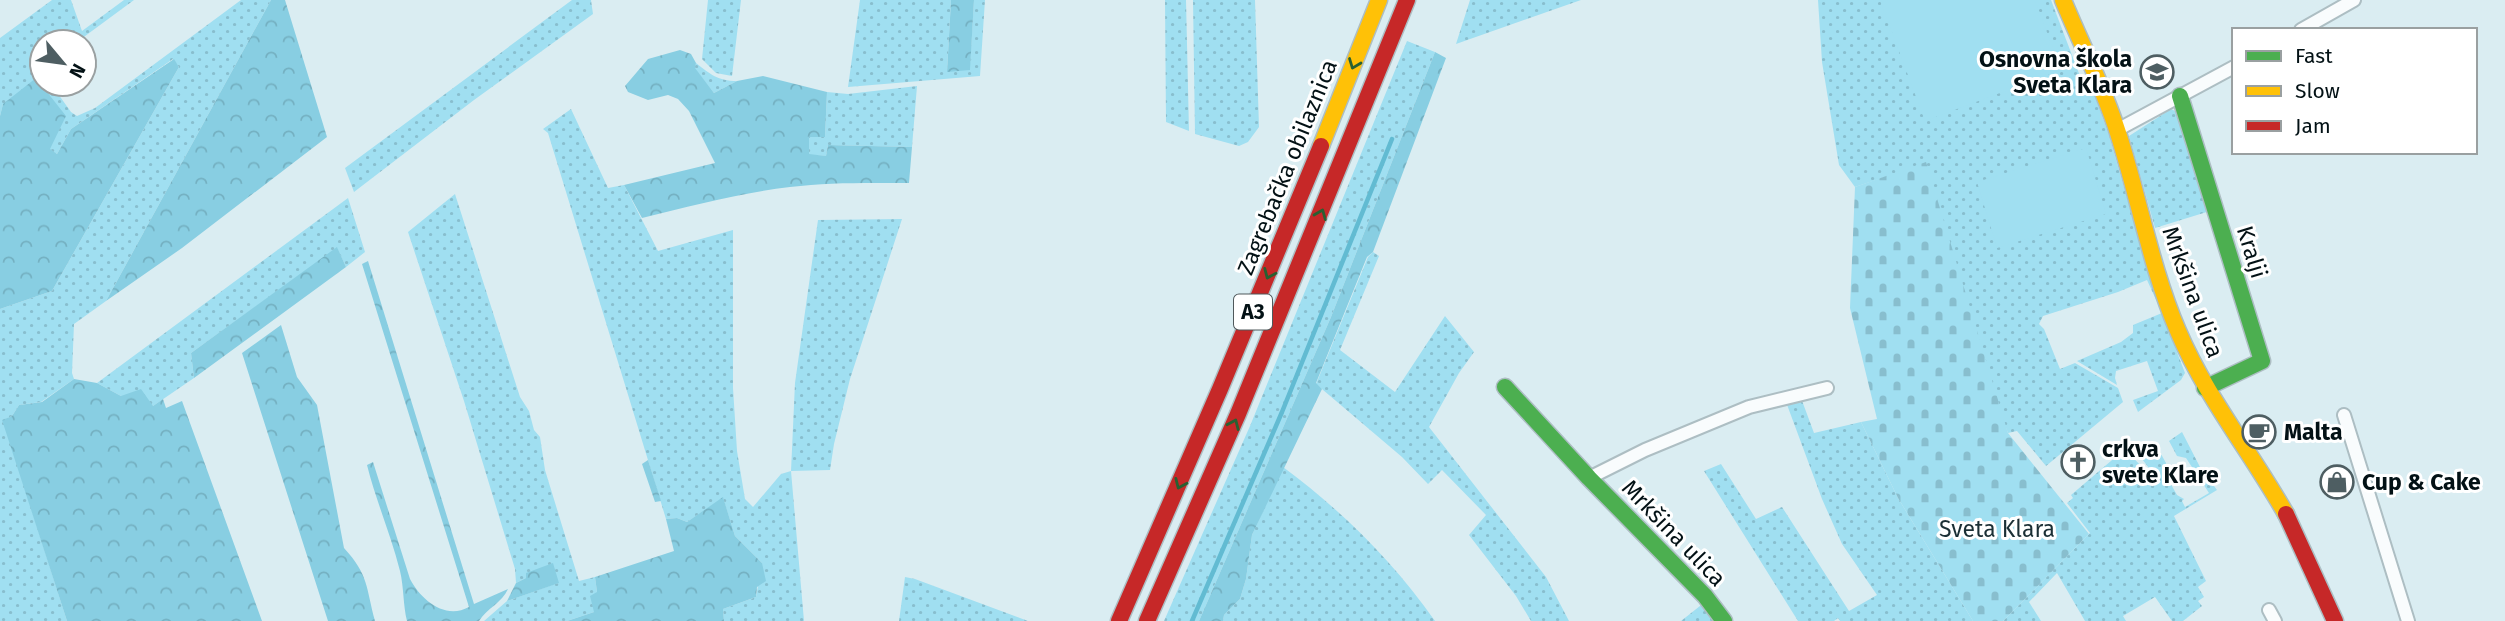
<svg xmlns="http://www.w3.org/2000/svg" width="2505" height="621" font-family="'Fira Sans',sans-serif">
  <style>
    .green { fill: url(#green-dots) }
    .forest { fill: url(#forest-crowns) }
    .cemetery { fill: url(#cemetery-stones) }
    .pitch { fill: #a0dff1 }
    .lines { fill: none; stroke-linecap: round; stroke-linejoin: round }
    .stream { stroke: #62bbd2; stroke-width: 4.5 }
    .street-casing { stroke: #adbec3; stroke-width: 16 }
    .fast-casing { stroke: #adbec3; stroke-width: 19 }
    .slow-casing { stroke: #adbec3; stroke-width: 19 }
    .jam-casing { stroke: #adbec3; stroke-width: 19 }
    .street { stroke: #f9fcfd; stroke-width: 12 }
    .fast { stroke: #4caf50; stroke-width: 16 }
    .slow { stroke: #ffc107; stroke-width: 16 }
    .jam { stroke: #c62828; stroke-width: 16 }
    .oneway { stroke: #286032 }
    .labels { text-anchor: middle; stroke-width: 6; stroke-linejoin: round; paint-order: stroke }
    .shield { fill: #fff; stroke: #4f585b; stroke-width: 2 }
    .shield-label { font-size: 21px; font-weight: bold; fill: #031115 }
    .poi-label { font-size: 23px; font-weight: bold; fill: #031115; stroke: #fff; text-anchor: start }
    .street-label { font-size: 23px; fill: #031115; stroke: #fff }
    .park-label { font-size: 23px; fill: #1b2f35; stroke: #fff }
  </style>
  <defs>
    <pattern id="green-dots" width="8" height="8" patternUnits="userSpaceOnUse" patternTransform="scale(1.75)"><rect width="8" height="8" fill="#a0dff1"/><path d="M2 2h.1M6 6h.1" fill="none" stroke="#88bece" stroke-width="1.8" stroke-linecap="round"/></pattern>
    <pattern id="forest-crowns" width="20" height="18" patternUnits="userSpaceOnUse" patternTransform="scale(1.75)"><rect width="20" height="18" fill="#88cee2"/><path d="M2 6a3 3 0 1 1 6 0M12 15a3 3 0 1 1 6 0" fill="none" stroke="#74b0c1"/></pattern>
    <pattern id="cemetery-stones" width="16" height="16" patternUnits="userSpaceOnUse" patternTransform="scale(1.75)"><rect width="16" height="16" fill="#a0dff1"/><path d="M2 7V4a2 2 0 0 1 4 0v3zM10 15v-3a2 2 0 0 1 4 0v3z" fill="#88bece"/></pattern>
  </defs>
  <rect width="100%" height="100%" fill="#daedf2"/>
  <!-- green -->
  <path class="green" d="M52,0H71L82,31L124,0H134L77,42H42V84H51L71,112L77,116L95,108L241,0H271L106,301L74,324L72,373L74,379L41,402L19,405L12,416L3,420L67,621H0V309L52,291L179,67L173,59L71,129L57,154L50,150L3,104L0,116V38Z
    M572,0H591L593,14L474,100L354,192L345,168Z
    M708,0H741L732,76L716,73L702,59Z
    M860,0H951L947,71L970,64L974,0H985L980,76L848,87Z
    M1165,0H1186L1189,131L1166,122Z
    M1193,0H1255L1259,127L1248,142L1239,146L1195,134Z
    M1470,0H1581L1456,44Z
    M1818,0H2051L2083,84L2091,85L2109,135L2157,302L2147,280L2118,292L2043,316L2039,324L2044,329L2060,369L2075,363L2118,388L2123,402L2046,466L2017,431L2008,433L1906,170L1855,187L1839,165L1822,62Z
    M1407,41L1435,52L1331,317L1199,621H1164L1250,426Z
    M696,63C710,74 718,81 737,81L714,93L694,68Z
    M917,86L912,147L828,145L826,156L809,155V137H825L827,92L848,94Z
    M571,109L608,188L624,185L658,251L733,230V388L737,451L745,499L753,507L781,474L791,471L795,383L818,220L902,219L850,379L834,444L830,470L791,471L804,621H724L723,609L756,597L762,563L735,536L723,498L687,522L677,518L666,519L548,133L543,129Z
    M2171,109L2175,111L2210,211L2155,228L2129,136Z
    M455,194L520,397L529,411L534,430L540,437L545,470L579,581L595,577L597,592L594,612L567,621H484L507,601L558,583L526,578L516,583L515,569L464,401L408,232Z
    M348,198L365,252L346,267L337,248L191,353L194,378L153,406L121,396L97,383Z
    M1373,252L1379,256L1340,350L1395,392L1445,316L1474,352L1459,373L1429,427L1546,577L1569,621H1531L1516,596L1469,535L1486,515L1442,470L1428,484L1402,457L1316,384L1368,257Z
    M2162,313L2185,373L2181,380L2138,412L2133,400L2158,391L2147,361L2116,371L2115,378L2117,385L2077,361L2121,342L2133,333V325Z
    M1801,398L1814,433L1861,422L1898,498L1973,621H1840L1838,618L1834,621H1798L1704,471L1721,464L1756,519L1782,507L1849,611L1877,595L1842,544L1822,499L1786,402Z
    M2182,432L2200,467L2217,490L2174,516L2206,581L2198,587L2204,597L2198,601L2202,606L2183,621H2172L2155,597L2123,616L2126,621H2085L2057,573L2029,602L2041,621H2003L2090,533L2067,503L2073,498L2071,495L2125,449L2157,483L2159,481L2142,459L2157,447L2166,463L2164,472L2177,495L2184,499L2182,501L2185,507L2209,493L2186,458L2177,456L2169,441Z
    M1283,467C1341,510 1394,562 1435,621H1223L1224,615L1240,599L1246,579L1252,535Z
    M905,577L915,579L1028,621H899Z
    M1705,602L1719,621H1681Z"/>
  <!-- forest -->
  <path class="forest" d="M271,0H285L327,137L182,248L106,301Z
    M951,0H974L970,70L947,72Z
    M680,50L691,54L696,63L695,68L714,93L737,81L763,76L827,92L825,137H809V154L826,156L828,145L912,147L909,183C869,183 829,182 790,187C740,193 691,206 642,218L624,185L715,163L689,111L678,99L668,95L648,100L628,92L625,86L648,59Z
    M1435,52L1446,58L1373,252L1367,257L1316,383L1322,389L1252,535L1246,579L1240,599L1224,615L1223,621H1199L1331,317Z
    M174,59L179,67L52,291L0,309V116L3,104L36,78L66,116L50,149L57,154L71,129Z
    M337,247L346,267L194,378L191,353Z
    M368,261L474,604L508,589C502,603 487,608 479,621H407C403,605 404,588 400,571C391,535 376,501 367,465L373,462L410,579C421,600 445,620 469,607L362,264Z
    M281,325L297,377L317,405L344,548C369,575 366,588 375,621H328L242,353Z
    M74,379L97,383L121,396L141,389L153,406L163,399L166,408L182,401L262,621H67L2,420L12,416L19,405L42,402Z
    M648,460L661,501L655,502L642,464Z
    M723,497L735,536L762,563L766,581L757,587L756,597L723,609L724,621H567L594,612L590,596L597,592L595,577L674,551L666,519L677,518L687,522Z
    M553,563L559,583L507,601L516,583L526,578V573Z"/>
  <!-- cemetery -->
  <path class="cemetery" d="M1926,162L2008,433L2089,534L2003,621H1973L1898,498L1861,422L1877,419L1850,308L1855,187Z"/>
  <!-- pitch -->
  <path class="pitch" d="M1880,0H2035L2061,70L1925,121Z
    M2086,148L2106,214L1997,248L1977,182Z"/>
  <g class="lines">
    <!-- stream -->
    <path class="stream" d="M1192,621L1282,412L1392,139"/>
    <defs>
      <path id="street" d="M2301,30L2354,0
        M2117,130L2234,67
        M2344,415L2408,621
        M1589,478L1645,450L1749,407L1827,388
        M2269,610L2275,621"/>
      <path id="fast" d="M2180,96L2262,361L2205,388
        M1505,387L1589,478L1705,596L1724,621"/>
      <path id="slow" d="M2063,0C2081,44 2104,88 2118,133C2139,198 2151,268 2178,331C2206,397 2251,452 2286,514
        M1321,146L1379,0"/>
      <path id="jam" d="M2286,514L2335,621
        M1119,621L1220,389L1321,146
        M1147,621L1238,414L1407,0"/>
    </defs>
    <!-- street casing -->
    <use href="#street" class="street-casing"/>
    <!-- fast casing -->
    <use href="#fast" class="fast-casing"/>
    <!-- slow casing -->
    <use href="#slow" class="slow-casing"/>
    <!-- jam casing -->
    <use href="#jam" class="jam-casing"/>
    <!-- street -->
    <use href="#street" class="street"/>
    <!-- fast -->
    <use href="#fast" class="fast"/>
    <!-- slow -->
    <use href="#slow" class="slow"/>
    <!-- jam -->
    <use href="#jam" class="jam"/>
  </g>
  <!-- one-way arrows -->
  <defs><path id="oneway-chevron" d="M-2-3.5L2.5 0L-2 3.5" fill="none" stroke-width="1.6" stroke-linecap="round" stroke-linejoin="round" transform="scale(1.75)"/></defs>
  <g class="oneway">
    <use href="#oneway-chevron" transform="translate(1354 64) rotate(111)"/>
    <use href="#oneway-chevron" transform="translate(1321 214) rotate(-68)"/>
    <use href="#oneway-chevron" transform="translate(1269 274) rotate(113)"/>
    <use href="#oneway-chevron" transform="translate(1234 424) rotate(-66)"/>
    <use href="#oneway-chevron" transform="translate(1180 484) rotate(114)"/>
  </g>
  <!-- icons -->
  <defs>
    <symbol id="school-ring" viewBox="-11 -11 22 22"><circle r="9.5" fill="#fff" stroke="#4e5e62" stroke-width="1.5"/><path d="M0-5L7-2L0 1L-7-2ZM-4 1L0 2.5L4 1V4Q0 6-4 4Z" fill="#4e5e62"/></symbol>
    <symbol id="cafe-ring" viewBox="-11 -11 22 22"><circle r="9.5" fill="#fff" stroke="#4e5e62" stroke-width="1.5"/><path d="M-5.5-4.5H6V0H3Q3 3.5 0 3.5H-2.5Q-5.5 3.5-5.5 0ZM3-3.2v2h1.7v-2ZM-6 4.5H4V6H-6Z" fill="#4e5e62"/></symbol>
    <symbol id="church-ring" viewBox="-11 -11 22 22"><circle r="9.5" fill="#fff" stroke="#4e5e62" stroke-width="1.5"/><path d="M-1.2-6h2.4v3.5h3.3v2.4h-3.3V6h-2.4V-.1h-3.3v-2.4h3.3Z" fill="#4e5e62"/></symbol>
    <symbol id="shop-ring" viewBox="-11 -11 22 22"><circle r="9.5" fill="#fff" stroke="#4e5e62" stroke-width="1.5"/><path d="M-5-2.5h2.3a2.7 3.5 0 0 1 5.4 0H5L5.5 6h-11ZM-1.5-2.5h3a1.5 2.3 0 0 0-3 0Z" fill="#4e5e62"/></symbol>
  </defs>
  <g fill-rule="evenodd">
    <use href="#school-ring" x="2138" y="53" width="38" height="38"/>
    <use href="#cafe-ring" x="2240" y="413" width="38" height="38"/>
    <use href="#church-ring" x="2059" y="443" width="38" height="38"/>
    <use href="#shop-ring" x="2318" y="463" width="38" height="38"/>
  </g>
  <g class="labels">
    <!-- shield labels -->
    <rect class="shield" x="1234" y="294.5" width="38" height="35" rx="5"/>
    <g class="shield-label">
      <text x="1253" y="319">A3</text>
    </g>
    <!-- poi labels -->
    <g class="poi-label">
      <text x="2132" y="67" text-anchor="end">Osnovna škola<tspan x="2132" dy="26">Sveta Klara</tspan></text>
      <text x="2284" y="440">Malta</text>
      <text x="2102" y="457">crkva<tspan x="2102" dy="26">svete Klare</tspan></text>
      <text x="2362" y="490">Cup &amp; Cake</text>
    </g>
    <!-- street labels -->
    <g class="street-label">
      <text transform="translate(1287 167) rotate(-68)" y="8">Zagrebačka obilaznica</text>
      <text transform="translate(2252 252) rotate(73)" y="8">Kralji</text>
      <text transform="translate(2193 292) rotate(70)" y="8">Mrkšina ulica</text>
      <text transform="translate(1674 533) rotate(46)" y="8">Mrkšina ulica</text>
    </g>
    <!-- park labels -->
    <g class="park-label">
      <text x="1997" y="537">Sveta Klara</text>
    </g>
  </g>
  <!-- legend -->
  <rect x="2232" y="28" width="245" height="126" fill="#ffffff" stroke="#9aa0a1" stroke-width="2"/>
  <rect x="2246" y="51" width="35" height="10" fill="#4caf50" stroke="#9aa0a1" stroke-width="2"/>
  <text x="2295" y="63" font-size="21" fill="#031115">Fast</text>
  <rect x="2246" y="86" width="35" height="10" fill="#ffc107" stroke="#9aa0a1" stroke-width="2"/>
  <text x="2295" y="98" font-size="21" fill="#031115">Slow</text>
  <rect x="2246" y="121" width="35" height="10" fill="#c62828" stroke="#9aa0a1" stroke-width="2"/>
  <text x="2295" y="133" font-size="21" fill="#031115">Jam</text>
  <!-- north arrow -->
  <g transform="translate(63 63) rotate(119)"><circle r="33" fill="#ffffff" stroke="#9aa0a1" stroke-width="2"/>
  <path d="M0-5L12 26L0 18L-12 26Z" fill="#4e5e62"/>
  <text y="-10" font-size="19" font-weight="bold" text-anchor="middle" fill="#031115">N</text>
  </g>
</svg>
